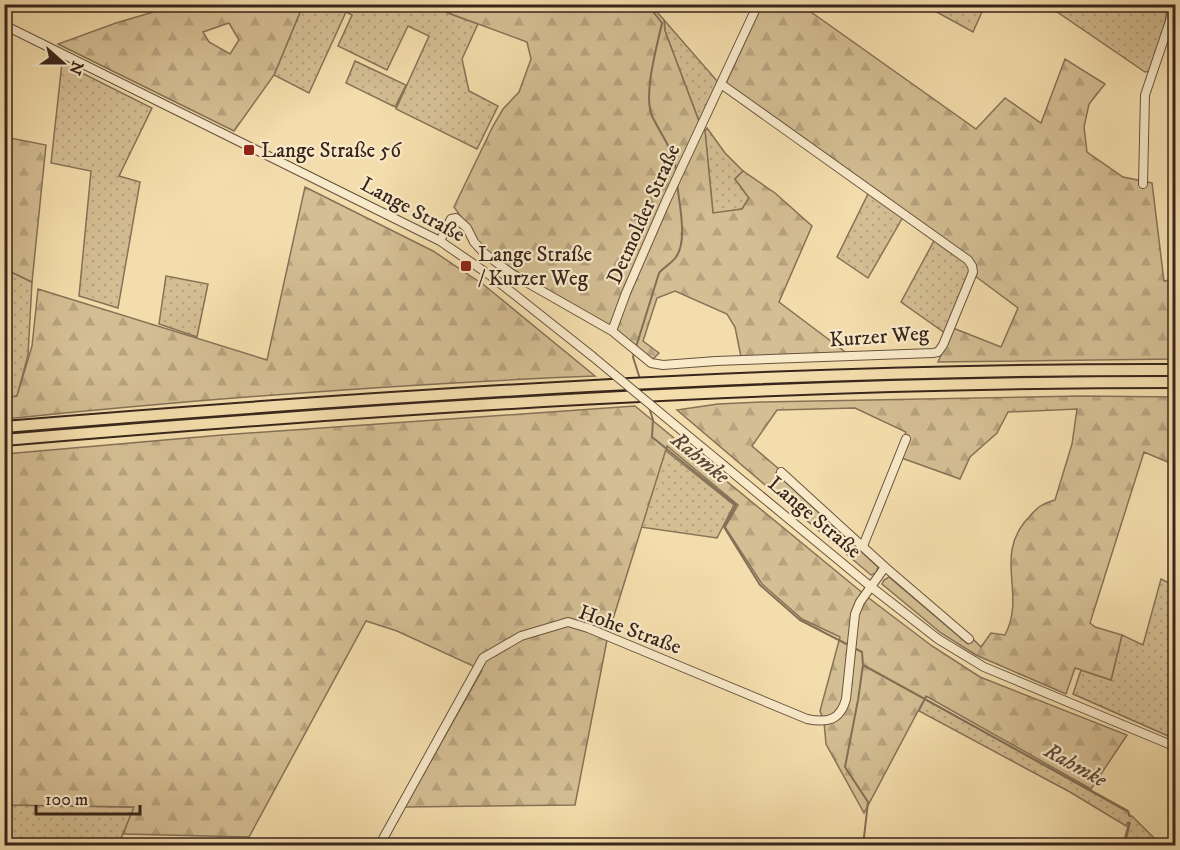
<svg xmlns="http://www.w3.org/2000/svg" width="1180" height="850" font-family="'IM FELL DW Pica',serif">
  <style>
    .grass { fill: url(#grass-dots); stroke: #867257; stroke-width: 1.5 }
    .forest { fill: url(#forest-firs); stroke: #867257; stroke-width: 1.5; fill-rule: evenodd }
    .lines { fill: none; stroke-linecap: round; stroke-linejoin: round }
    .stream { stroke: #826e55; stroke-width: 2 }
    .minor-casing { stroke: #67533f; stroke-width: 10 }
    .highway-casing { stroke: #38251b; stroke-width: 14 }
    .minor { stroke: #f8e9c9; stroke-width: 8 }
    .highway { stroke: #f4ddac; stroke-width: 10 }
    .minor-bridge-casing { stroke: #67533f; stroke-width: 10; stroke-linecap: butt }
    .minor-bridge { stroke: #f8e9c9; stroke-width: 8 }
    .poi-dot { fill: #8f2418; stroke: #f8e9c9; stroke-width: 2 }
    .labels { text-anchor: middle; stroke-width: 4.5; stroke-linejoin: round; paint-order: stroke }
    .poi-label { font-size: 21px; fill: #38251b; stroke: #f8e9c9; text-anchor: start }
    .street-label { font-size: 21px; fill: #38251b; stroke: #f8e9c9 }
    .water-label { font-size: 22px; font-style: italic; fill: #5d4938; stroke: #f8e9c9 }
  </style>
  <defs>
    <pattern id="grass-dots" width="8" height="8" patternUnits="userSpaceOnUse" patternTransform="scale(1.5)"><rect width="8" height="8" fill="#d4be93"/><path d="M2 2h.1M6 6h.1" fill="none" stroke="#b7a37e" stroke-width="1.8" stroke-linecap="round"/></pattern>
    <pattern id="forest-firs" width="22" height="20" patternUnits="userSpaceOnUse" patternTransform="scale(1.5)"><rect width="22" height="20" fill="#d4be93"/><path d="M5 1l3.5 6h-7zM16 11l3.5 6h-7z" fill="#b7a37e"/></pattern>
  </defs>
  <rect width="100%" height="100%" fill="#f4ddac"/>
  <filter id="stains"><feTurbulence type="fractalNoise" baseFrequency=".00333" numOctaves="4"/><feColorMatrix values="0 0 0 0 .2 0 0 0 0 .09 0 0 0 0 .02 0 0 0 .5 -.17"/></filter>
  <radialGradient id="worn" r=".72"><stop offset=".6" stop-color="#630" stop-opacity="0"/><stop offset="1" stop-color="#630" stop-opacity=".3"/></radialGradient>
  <!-- grass -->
  <path class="grass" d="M303,5H446L443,11L478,24L462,59L469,91L498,106L477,149L396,109L429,36L408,26L387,70L338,46L352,15L346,12L309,93L274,75Z
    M924,5H985L973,32Z
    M1047,5H1168L1164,28L1150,71L1145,72Z
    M664,20L718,82L699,121L665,31Z
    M355,61L406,85L395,107L346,83Z
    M62,63L152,108L119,176L140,182L118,308L79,296L91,171L51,163Z
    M707,128L725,153L743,171L735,179L749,198L742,209L713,214L705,131Z
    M869,192L903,217L868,278L837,257Z
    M935,239C946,247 967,257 970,271L945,333L901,302Z
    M5,269L32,282L28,355L17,396L5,398Z
    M166,276L208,284L197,337L159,324Z
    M665,450L734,505L717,538L640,527Z
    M1161,579L1175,586V739L1073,694L1081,670L1111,680L1122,635L1143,645Z
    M925,699L1128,812L1129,816H1132L1161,845H1125L1130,823L1128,822L1126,826L1070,792L919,711Z
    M5,805L135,807L121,838L115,845L5,846Z"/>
  <!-- forest -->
  <path class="forest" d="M446,4L651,5L664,20L665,31L700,124L705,131L713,213L742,209L749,198L735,179L743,171L775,193L812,226L779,302L848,354L741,357L735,327L727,314L675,291L657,298L643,341L659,353L653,359L603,323L487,254L454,207L493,126L503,109L519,92L531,59L527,42L443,11Z
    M177,5H303L274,75L234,131L58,44L116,23ZM229,23L239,40L230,54L209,42L203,32Z
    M762,5H801L976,129L1005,98L1041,123L1065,59L1105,84L1089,104L1084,127L1087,152L1123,177L1152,183L1164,281L1175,279V359L938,362L953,328L1001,347L1018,308L975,276L976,269L971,258L726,83Z
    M5,137L46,145L32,282L5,269Z
    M305,187L433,251L484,285L595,376C398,384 201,399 5,419V398L17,396L32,346L38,289L267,360Z
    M1081,396L1175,397V465L1144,452L1090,623L1095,627L1122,635L1111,680L1075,668L1066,694L976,655L941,633L882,584L884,580L889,577L968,644L973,639L981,647L991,633L1005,635C1027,593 992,556 1029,517C1038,507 1041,504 1055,500L1072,444L1077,409L1008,412L997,433L970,457L960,479L896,456L906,432L855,408L777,410L752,446L779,469L776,473L878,567L876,573L871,575L677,410L718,404L761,402Z
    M635,406L870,599L932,646L980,677L1127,735L1091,789L926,696L864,813L826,744L824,722L820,711L840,637L802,619L762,584L725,527L738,505L667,446L608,635L575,805L405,807L482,670L397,631L366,621L249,837L123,834L134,807L5,805V454L222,435Z"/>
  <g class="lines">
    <!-- stream -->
    <path class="stream" d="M647,4L662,23C657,46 643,94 652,116C660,133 675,152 676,171
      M636,347L659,273C664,267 672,263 676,257C688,241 679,203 677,183
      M634,353L633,357L640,379
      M649,407L653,420L652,437L736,505L724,527L760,585L800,620L862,652L863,665L1128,811L1130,816
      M863,665L858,700L845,767L868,802L863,846
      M1123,846L1129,823"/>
    <defs>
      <path id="minor" d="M4,25L440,241L491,276L592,356
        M1143,184L1145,95L1170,21L1173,4
        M440,241L451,219L456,218L467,228L474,242L484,253L512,274L612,331L626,293L666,201L758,4
        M612,331L651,363L663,365L716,361L933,353L938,352L943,345L973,272L972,266L968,260L721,84
        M675,425L870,586L938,639L984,667L1176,747
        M863,546L906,439
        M885,567L969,639
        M379,846L483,658L521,636L568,622L588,628L807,719C827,723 840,721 846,699L855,614L860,602L885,567L781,472"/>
      <path id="highway" d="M4,427C394,395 784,369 1176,370
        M4,440C394,407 784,382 1176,382"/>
    </defs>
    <!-- minor casing -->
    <use href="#minor" class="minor-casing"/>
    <!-- highway casing -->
    <use href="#highway" class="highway-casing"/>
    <!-- minor -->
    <use href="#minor" class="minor"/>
    <!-- highway -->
    <use href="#highway" class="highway"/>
    <defs>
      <path id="minor-bridge" d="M592,356L675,425"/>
    </defs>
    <!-- minor-bridge casing -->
    <use href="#minor-bridge" class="minor-bridge-casing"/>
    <!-- minor-bridge -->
    <use href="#minor-bridge" class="minor-bridge"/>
  </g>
  <!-- markers -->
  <g class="poi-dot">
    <rect x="243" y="144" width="12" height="12" rx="3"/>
    <rect x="460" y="260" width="12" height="12" rx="3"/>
  </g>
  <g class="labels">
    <!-- poi labels -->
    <g class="poi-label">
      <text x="261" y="157">Lange Straße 56</text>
      <text x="478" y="261">Lange Straße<tspan x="478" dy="24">/ Kurzer Weg</tspan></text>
    </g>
    <!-- street labels -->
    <g class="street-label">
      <text transform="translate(413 209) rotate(28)" y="7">Lange Straße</text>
      <text transform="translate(643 214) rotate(-66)" y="7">Detmolder Straße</text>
      <text transform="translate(879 336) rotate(-4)" y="7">Kurzer Weg</text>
      <text transform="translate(815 517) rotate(40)" y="7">Lange Straße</text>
      <text transform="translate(630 629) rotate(20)" y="7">Hohe Straße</text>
    </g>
    <!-- water labels -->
    <g class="water-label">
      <text transform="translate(701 457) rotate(39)" y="8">Rahmke</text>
      <text transform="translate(1076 764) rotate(29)" y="8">Rahmke</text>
    </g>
  </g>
  <!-- margin -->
  <rect width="1180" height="850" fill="none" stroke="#f4ddac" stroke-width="24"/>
  <rect x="6" y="6" width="1168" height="838" fill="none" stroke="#38251b" stroke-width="3"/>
  <rect x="12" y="12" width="1156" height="826" fill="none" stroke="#38251b" stroke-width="1.5"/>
  <!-- north arrow -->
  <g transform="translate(63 63) rotate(111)" stroke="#f8e9c9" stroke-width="4.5" paint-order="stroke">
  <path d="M0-4.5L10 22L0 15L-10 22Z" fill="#38251b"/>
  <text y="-9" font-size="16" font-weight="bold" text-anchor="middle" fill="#38251b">N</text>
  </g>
  <!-- scale -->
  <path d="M36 805v9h104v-9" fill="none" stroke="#38251b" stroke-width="3"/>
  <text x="45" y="805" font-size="18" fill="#38251b" stroke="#f8e9c9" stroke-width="4.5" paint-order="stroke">100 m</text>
  <rect width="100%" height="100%" filter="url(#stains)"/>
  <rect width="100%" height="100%" fill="url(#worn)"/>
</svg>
